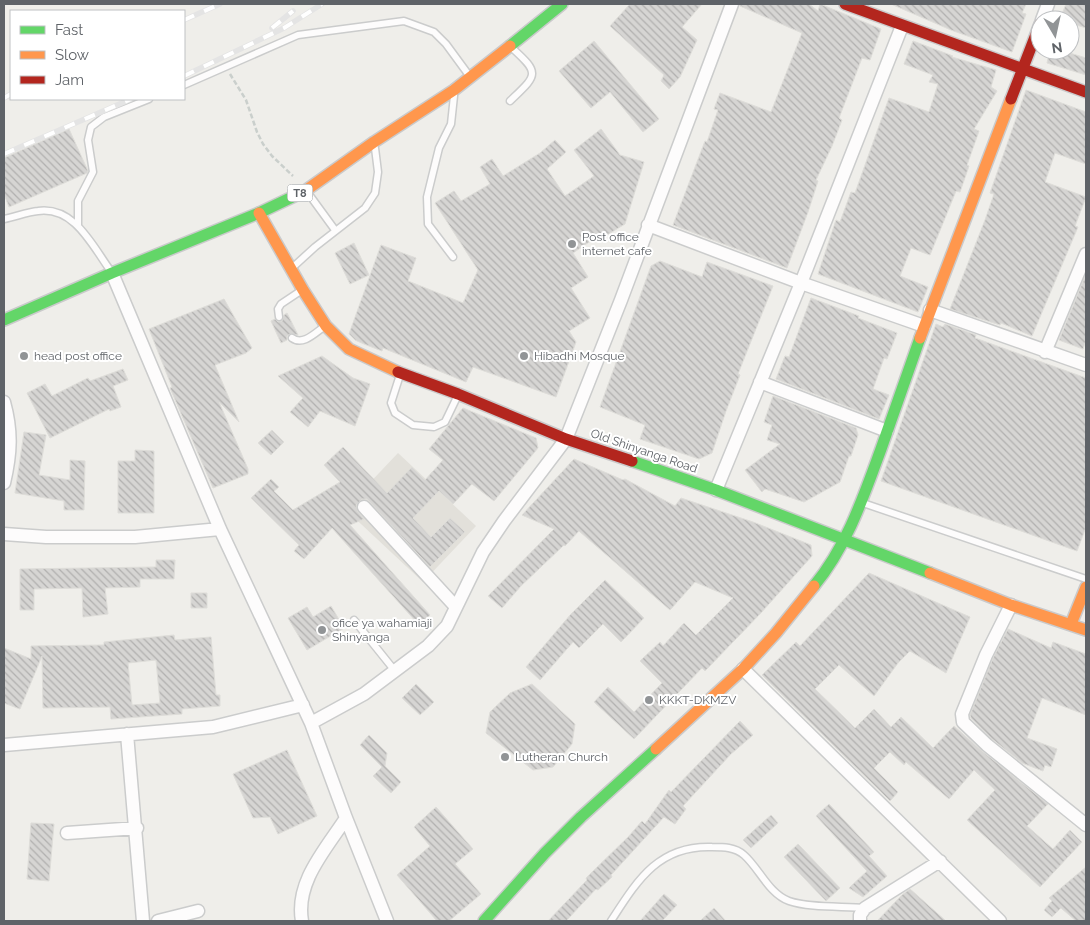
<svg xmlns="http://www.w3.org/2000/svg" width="1090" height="925" font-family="Raleway,sans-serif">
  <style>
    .education { fill: #e2e0da }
    .building { fill: url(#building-back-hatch); stroke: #deddd9; fill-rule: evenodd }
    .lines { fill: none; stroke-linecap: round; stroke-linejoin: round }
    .lane-casing { stroke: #cbcccc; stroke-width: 9 }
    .street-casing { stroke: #cbcccc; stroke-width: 15 }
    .fast-casing { stroke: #cacacb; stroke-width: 14 }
    .slow-casing { stroke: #cacacb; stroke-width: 14 }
    .jam-casing { stroke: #cacacb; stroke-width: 14 }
    .path { stroke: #cacfcc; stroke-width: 2.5; stroke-dasharray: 5 2.5; stroke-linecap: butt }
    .lane { stroke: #fdfcfc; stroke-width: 6 }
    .street { stroke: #fdfcfc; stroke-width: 12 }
    .fast { stroke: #63d668; stroke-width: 11 }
    .slow { stroke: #ff974d; stroke-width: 11 }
    .jam { stroke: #b3261e; stroke-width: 11 }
    .rail-casing { stroke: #e4e4e4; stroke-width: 5.5 }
    .rail { stroke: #fff; stroke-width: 4; stroke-dasharray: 11; stroke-linecap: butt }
    .poi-dot { fill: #919496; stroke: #fff; stroke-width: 2 }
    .labels { text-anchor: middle; stroke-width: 4; stroke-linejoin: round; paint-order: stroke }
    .shield { fill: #fff; stroke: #8f9295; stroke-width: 1 }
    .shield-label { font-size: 11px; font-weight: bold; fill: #5f6368 }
    .poi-label { font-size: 12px; fill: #5f6368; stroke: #fff; text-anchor: start }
    .street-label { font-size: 12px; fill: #5f6368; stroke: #fff }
  </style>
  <defs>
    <pattern id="building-back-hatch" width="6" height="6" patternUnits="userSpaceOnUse" patternTransform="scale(1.25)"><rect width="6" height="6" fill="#d6d5d3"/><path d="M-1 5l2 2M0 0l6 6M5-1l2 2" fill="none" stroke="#b1b0af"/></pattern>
  </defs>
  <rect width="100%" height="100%" fill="#efeeea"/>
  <!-- education -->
  <path class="education" d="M398,453L476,526L423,582L345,509Z"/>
  <!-- building -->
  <path class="building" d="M630,4H702L682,27L697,40L680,77L669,89L661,81L664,75L610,26Z
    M740,4H809L818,11L820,4L881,29L870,60L862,58L839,118L842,120L832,146L816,180L818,181L808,212L787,268L673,225L705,141L707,142L718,110L714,109L720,93L771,112L802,33L740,6Z
    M891,4H1026L1022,13L1026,14L1012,52L951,30Z
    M1066,4H1081L1086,5V28L1070,23V20L1060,19Z
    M594,41L659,119L643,132L610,92L591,108L559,71Z
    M913,41L953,56L952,57L996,70L991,87L997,91L974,129L979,131L967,165L969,166L960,192L956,191L930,255L911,248L900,276L928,287L918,312L818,274L836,220L840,222L851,192L855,193L889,98L929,112L938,84L929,82L933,75L904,64Z
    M1050,50H1060L1086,58V75L1047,63Z
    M1026,90L1086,112V164L1055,153L1045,182L1086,197L1075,226L1078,227L1032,336L1001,323L1000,325L950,309L985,220L994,194L990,193Z
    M69,129L88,171L87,173L9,207L4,194V158Z
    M601,129L620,155L644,162L625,224L597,241L595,238L573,253L588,277L571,288L590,318L569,331L576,342L556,397L473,367L466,382L383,348L382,351L364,344L355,340L349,334L381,245L416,258L408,281L463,303L478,270L435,203L454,191L461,201L490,184L480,167L492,159L503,176L540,153L555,140L566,152L547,169L565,196L594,176L574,150Z
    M354,243L369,275L350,284L335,253Z
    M660,261L702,277L707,262L773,286L738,374L740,375L726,411L712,453L699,459L640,439L645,425L600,407L651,266Z
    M1086,274V340L1083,349L1059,340Z
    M811,298L859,316L858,318L897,333L887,359L884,358L873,389L889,395L879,419L776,379L785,356L789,357Z
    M224,299L252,348L246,353L215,365L239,422L219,402L248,469V474L213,488L170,388L172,387L149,329Z
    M287,313L298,335L290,334L287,336V340L281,343L271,321L275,319L278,322L282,321L284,315Z
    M936,324L943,327L945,324L976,335L975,338L1086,378V527L1077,551L881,481Z
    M322,356L353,378L370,384L355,426L320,411L308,427L290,412L303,398L278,376Z
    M123,369L128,380L113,386L121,407L110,411L109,409L50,438L27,393L45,384L52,396L88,378L90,381Z
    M773,396L856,428L858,435L851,456H849L840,482L804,502L765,489L762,492L745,470L780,444L767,440L772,425L764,422Z
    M463,408L536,438L538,448L494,501L472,484L453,504L439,491L413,518L431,537L450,518L465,532L430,567L367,499H362L356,505L358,512L364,519L350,525L430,615L419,625L332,528L304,559L294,551L299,545L251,498L271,479L279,487L274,491L293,510L340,482L324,465L343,447L387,493L412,467L425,480L443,460L429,449Z
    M272,430L284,442L271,455L258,443Z
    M24,432L46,435L39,475L70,480V460L85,461L84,510H64V501L15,493Z
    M135,450L154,451V513H118V461H135Z
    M574,459L623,480L625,479L675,506L681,498L753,522L811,545L812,556L760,614L705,671L702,668L634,739L594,702L608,687L634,712L662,683L640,661L660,642L663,646L684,623L696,635L733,598L695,582L670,610L579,531L565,546L564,545L521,586L502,608L488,596L554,529L522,515Z
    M156,560H175L174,579H140V587L105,588L108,614L83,617L82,588L34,589V610H20V569L156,567Z
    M869,573L970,617L946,673L910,651L898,663L874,696L839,665L815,689L855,728L874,709L891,727L901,717L933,748L954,726L982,751L1048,804L1027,826L1053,849L1070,830L1082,842L1040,887L967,820L995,790L974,770L949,799L906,762L904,765L890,752L874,768L898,792L890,801L762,675L796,642L800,646Z
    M605,580L644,618L621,642L603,624L579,648L573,642L540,680L526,667L571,614Z
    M191,593H207V608H191Z
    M331,606L344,628L307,650L288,618L307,607L313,617Z
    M1008,629L1051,648L1053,642L1086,654V715L1042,698L1027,738L1057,749L1051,767L1045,765L1043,771L1022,763L992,739L971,718L970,715L993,658Z
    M174,635L175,640L211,637L216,695H220V706L182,709V714L111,719L110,707L43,708L42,656L20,709L4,703V648L31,659V646L104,645V642ZM156,660L160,703L132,705L128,663Z
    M416,684L434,702L420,715L402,698Z
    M532,684L575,724L572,744L553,767L533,770L486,733L490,712L510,693Z
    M740,721L753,735L731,754L683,806L686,809L675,824L664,817L611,875L612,877L598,890L596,889L566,921H548L587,880L586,878L629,836L642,821L645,824L669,790L671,792Z
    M369,735L387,753L385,766L401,782L391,793L373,776L382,767L360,745Z
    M287,750L317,816L278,834L270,817L253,818L233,774Z
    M829,804L874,852L869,856L887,876L863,897L849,888L867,871L816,816Z
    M436,807L473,849L455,864L481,894L449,921H437L397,875L430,846L414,827Z
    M771,815L778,823L751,848L743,840Z
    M31,823L54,824L49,881L27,879Z
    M798,844L840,888L826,901L784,857Z
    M1086,867V921H1076L1061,908L1052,917L1044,910L1052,901L1049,898Z
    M910,889L946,921H877L902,895Z
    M664,894L677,905L662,921H640Z
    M714,908L726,921H700Z"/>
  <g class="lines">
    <defs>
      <path id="lane" d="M184,85L298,35L404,21L434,32L446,44L468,74
        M510,101C537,75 541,74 512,48
        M308,193L335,230
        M4,219C15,217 27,212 38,211C74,206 92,245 110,270
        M78,225V201L93,172L88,140L91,127L104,117L149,99
        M453,257L428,224L427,197L439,148L451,124L454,96
        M292,268L315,247L365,208L375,193L378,172L375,148
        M279,317L278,309L281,304L302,290
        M292,338C303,346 315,333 325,326
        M400,375L391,403L395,413L413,425L434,427L445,422L458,395
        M863,503L1086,579
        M354,620L395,671
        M611,921C637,881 658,845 712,847C723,847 735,847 744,855C759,868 769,894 789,901C809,908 843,906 865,908"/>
      <path id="street" d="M1042,20L1048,4
        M648,225L801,283L924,326
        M112,273L220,529L311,723L346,818L387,921
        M930,310L1086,365
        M1045,352L1086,254
        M760,382L887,431
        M4,402C12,431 11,453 4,483
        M716,490L801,283L902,26
        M364,507L456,607
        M4,534L46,537H135L220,529
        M1011,605L986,655L962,714L963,722L987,745L1086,825
        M743,669L1000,921
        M311,723L364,694L428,646L447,626L483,552L504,521L566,439L621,300L732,4
        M127,734L143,921
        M4,745L213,727L303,705
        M67,833L137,828
        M158,921L198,911
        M302,921C295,882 326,849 346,818
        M860,921V915L865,908L940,861"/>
      <path id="fast" d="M510,46L562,4
        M4,320L112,273L259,213L305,191
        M632,461L716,490L930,573
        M814,586C847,546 863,498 881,449C894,412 907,375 920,338
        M484,921L545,853L581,817L656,749"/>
      <path id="slow" d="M305,191L374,142L454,90L510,46
        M259,213L303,290L326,326L349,349L398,372
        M920,338L1011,99
        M930,573L1011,605L1086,630
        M1071,624L1086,587
        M656,749L743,669L776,633L814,586"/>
      <path id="jam" d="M845,4L1086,92
        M1011,99L1040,24
        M398,372L458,394L566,439L632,461"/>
    </defs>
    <!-- lane casing -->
    <use href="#lane" class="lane-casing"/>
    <!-- street casing -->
    <use href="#street" class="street-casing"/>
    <!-- fast casing -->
    <use href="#fast" class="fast-casing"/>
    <!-- slow casing -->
    <use href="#slow" class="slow-casing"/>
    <!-- jam casing -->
    <use href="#jam" class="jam-casing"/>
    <!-- path -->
    <path class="path" d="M230,74L246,100L257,132L263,144L272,156L293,176"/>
    <!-- lane -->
    <use href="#lane" class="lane"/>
    <!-- street -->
    <use href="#street" class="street"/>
    <!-- fast -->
    <use href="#fast" class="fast"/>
    <!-- slow -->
    <use href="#slow" class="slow"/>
    <!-- jam -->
    <use href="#jam" class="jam"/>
    <defs>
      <path id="rail" d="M184,20L220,4
        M272,28L293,11
        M184,76L284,28L322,4
        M4,98L11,94
        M4,154L131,99"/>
    </defs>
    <!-- rail casing -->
    <use href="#rail" class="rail-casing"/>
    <!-- rail -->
    <use href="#rail" class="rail"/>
  </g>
  <!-- markers -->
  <g class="poi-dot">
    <circle cx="572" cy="244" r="5"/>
    <circle cx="24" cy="356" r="5"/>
    <circle cx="524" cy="356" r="5"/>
    <circle cx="322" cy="630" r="5"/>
    <circle cx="649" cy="700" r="5"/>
    <circle cx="505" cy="757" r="5"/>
  </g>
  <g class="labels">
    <!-- shield labels -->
    <rect class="shield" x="287.5" y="184.5" width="25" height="17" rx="4"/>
    <g class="shield-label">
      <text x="300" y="197">T8</text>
    </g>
    <!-- poi labels -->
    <g class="poi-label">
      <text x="582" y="241">Post office<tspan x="582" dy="14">internet cafe</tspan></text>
      <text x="34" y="360">head post office</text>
      <text x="534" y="360">Hibadhi Mosque</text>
      <text x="332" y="627">ofice ya wahamiaji<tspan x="332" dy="14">Shinyanga</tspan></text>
      <text x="659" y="704">KKKT-DKMZV</text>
      <text x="515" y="761">Lutheran Church</text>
    </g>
    <!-- street labels -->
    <g class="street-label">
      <text transform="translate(644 451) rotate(19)" y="4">Old Shinyanga Road</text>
    </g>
  </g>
  <!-- border -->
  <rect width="1090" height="925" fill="none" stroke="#5f6368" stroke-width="10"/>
  <!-- legend -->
  <rect x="10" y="10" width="175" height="90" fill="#ffffff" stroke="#bfc1c3"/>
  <rect x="20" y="26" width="25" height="8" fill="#63d668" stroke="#bfc1c3"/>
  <text x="55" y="35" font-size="15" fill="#5f6368">Fast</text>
  <rect x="20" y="51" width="25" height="8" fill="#ff974d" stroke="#bfc1c3"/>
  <text x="55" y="60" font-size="15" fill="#5f6368">Slow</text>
  <rect x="20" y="76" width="25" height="8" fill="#b3261e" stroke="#bfc1c3"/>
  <text x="55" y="85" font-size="15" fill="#5f6368">Jam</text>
  <!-- north arrow -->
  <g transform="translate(1055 35) rotate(171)"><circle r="24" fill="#ffffff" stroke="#bfc1c3"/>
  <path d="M0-4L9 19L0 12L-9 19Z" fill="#919496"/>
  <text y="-8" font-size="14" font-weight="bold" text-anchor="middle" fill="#5f6368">N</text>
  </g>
</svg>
